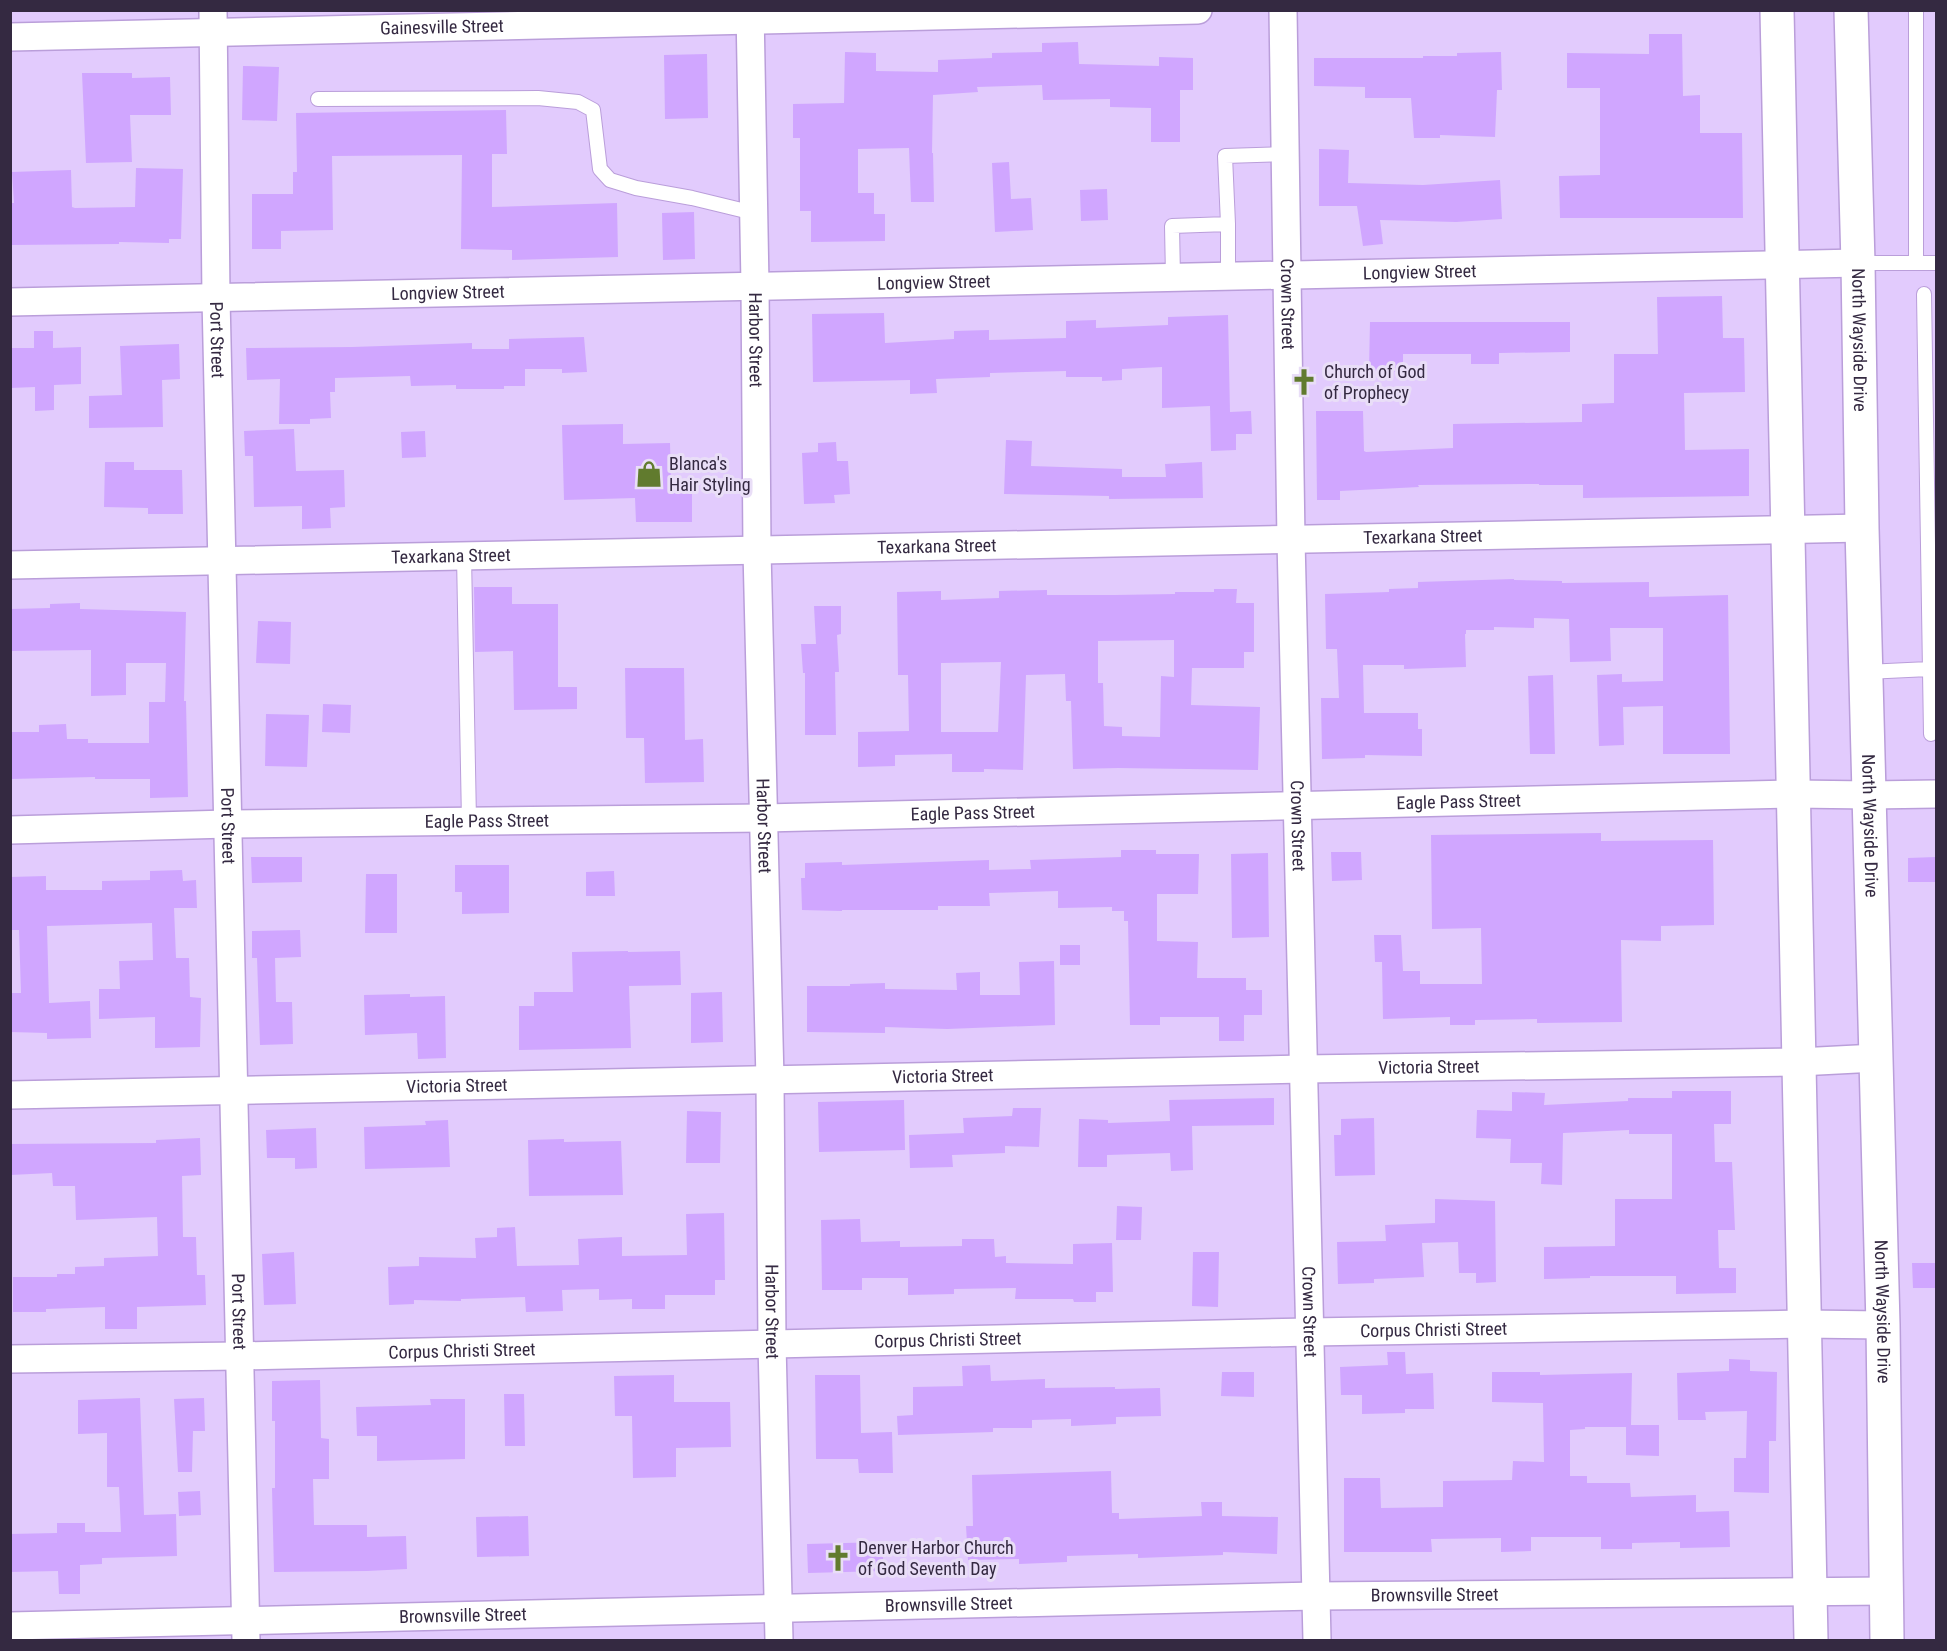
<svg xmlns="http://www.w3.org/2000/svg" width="1947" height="1651" font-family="'Roboto Condensed',sans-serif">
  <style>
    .building { fill: #d0a6ff; fill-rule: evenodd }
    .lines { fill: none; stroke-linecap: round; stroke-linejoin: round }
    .service-casing { stroke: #ba9eda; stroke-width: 16 }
    .minor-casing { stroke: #ba9eda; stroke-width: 30 }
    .secondary-casing { stroke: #ba9eda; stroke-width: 36 }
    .service { stroke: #fff; stroke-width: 14 }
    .minor { stroke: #fff; stroke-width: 27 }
    .secondary { stroke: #fff; stroke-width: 33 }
    .labels { text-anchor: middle; stroke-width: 6; stroke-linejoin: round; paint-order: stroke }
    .street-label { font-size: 18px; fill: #342941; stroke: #e9def7 }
    .poi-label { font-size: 18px; fill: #342941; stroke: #e9def7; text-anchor: start }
  </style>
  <rect width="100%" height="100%" fill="#e2cbfd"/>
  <!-- building -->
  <path class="building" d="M1649,34H1682L1683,96L1700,95V133H1742L1743,218H1560L1559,176L1600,175V88H1567V53L1649,54Z
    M1078,42L1079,64L1159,66V57L1193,58V90H1180V142H1151V108L1110,107V99L1043,100L1042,85L977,87L978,92L933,95L932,153H933L934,202H911L909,148L858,149V193H874V214H885V241L811,242V211H800V138H793V104L844,103L845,52L876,53V71L938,72V60L992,58V53L1042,52V43Z
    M1501,52L1502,90H1497L1495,137L1440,135V138H1414L1411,98H1365V87L1314,86V58H1423V56H1457V53Z
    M707,54L708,118L665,119L664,55Z
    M243,66L279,67L277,121L242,120Z
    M82,73H132V78L170,77L171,115H130L132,162L86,163Z
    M506,110L507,154H492V207L617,203L618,257L512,260V250L461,249L462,155L332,156L333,230L281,231V249H252V194H293V172H297L296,113Z
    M1319,149L1349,150L1348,183L1423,185L1500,180L1502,219L1456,222L1380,220L1383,244L1363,246L1357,206H1319Z
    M1009,162L1011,199L1031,198L1033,230L995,232L992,163Z
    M136,168L183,169L181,239H169V243L119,242V244L10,245V203H14L12,172L71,170L72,207L75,208L135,207Z
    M1107,189L1108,220L1081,221L1080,190Z
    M694,212L695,259L663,260L662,213Z
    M1722,296L1723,338H1744L1745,392L1684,393L1685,450L1749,449V496L1583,498V485H1539V484L1418,485L1419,487L1340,491V500H1317L1316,411H1363L1364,451L1366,452L1453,448V424L1582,422V404L1614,403V354H1658L1657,297Z
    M884,313L885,343L954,339V331L989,330V340L1066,338V321L1096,320V328L1168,325V317L1228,315L1230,412L1251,411L1252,434H1236V450L1211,451L1210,406L1162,408V367L1122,369V380L1102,381V377H1066V371L990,373V377L936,379L937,393L910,394V380L813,382L812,314Z
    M1370,322H1570V352L1499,353V364H1471V354H1403V372L1369,371Z
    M34,331H53V348L81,347V384L54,385V410L35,411V387L10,388V348H34Z
    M584,337L587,372L562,373V369H525V386H504V389H456V385L411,386L410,376L335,378V392H330L331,418L310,419V424H279L280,379L247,380L246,348L352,347L472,343V349H509V339Z
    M179,344L180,379L162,380L163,427L89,428V396L122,395L120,346Z
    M623,424V444L670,443L671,486H692V522H636L635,498L564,500L562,425Z
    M294,429L296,471L344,470L345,507L330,508L331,528L302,529V506L254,507L253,456H245L244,431Z
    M425,431L426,457L402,458L401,432Z
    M1006,440L1032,441L1031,466L1122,469V477H1166L1165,464L1202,462L1203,498L1109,499V496L1004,494Z
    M836,442L837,461H848L850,494L834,495L835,503L804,504L802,453L818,452V443Z
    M105,462H134V470H182L183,514H148V508L104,507Z
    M1514,579V580L1562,581V583L1649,582V597L1728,595L1730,754H1663V706L1623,707L1624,745L1599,746L1597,675L1622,674V682L1663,681V628H1610L1611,661L1570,662L1569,619L1534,618V628L1494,627V630H1466V634H1465L1466,667L1404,669V665H1363L1364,713H1418V729H1422V756L1365,755V758L1322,759L1321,698H1339L1337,649H1326L1325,594L1389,592V589L1418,588V582Z
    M474,587H512V604H558V687H577V709L514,710L513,651L475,652Z
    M1214,589H1237L1236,603H1254V652H1244V668H1192L1191,705L1260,707L1258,770L1118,768L1073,769L1071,701H1066L1065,674L1026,675L1023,770L984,769V772H952V754L895,755V766L858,767V732L909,731L908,675H898L897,592L941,591V600L999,598V591L1047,590V595H1115L1175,594V592H1214ZM1174,640V677L1161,676L1160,737L1122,736V727L1104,726L1103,683H1098V641ZM1001,662L998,732H941V663Z
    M80,603V609L186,612L184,701H186L188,797L150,798V779H95V777L10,779V732H39V725L66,724L67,739H88V743H149V702H165L166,663H126V695L91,696V650L10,651V609L50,608V604Z
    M814,606H841V634L837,635L839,672H835L836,735H805V673H803L801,644H816Z
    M258,621L291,622L290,664L256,663Z
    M625,668H684L685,740L703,739L704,782L645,783L644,738H626Z
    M1553,675L1555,754H1530L1528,676Z
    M323,704L351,705L350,733L322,732Z
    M266,714L309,715L307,767L265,766Z
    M1601,833V841L1713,840L1714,925L1661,926V941L1621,940L1622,1022L1537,1023V1019L1475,1020V1025H1450V1017L1383,1019L1382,962H1375L1374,935H1401L1403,971H1420V984H1482L1481,928L1432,929L1431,835Z
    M1121,850H1156V854H1199L1198,894H1157V941L1198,942L1197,978H1246V990H1262V1015H1244V1041H1219V1017H1160V1025H1130L1128,921H1124V911H1112V907L1058,908V891L989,893L990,906H938V910H842V911L802,910L801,878H805V863L842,862V865L989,860V870L1031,869L1030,860L1121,857Z
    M1331,852H1361L1362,880L1332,881Z
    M1268,853L1269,937L1232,938L1231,854Z
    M251,857H302V882L252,883Z
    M1936,857V882H1908V858Z
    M455,865H509V913L462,914V892H455Z
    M182,870L183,881L196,880L197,908H174L176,958H189L190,997L201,998L200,1047L155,1048V1017L99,1019V989H120L119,961L153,960L152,923L47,926L49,1003L90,1001L91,1038L47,1039V1033L10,1032V993H21L19,930H10V877L46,876V890H102V881L150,880V871Z
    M614,871L615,896H586V872Z
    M366,874H397V933H365Z
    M300,930L301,957L275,958L276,1002H292L293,1044L260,1045L257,958H252V931Z
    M1060,945H1080V965H1060Z
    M628,951V952L680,951L681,985L629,986L631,1048L519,1050V1006H534V992H573L572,952Z
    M1054,961L1055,1025L947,1029L885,1027V1033L807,1032V986H850V984L885,983V989L957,990L956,973L980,972V995H1020L1019,962Z
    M722,992L723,1042L691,1043V993Z
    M410,994V997L445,996L446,1058L418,1059L417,1033L365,1035L364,995Z
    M1672,1091H1731V1124H1714L1715,1162H1732L1735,1230H1718L1719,1268H1736V1293L1676,1294V1276H1590V1278L1544,1279V1247L1615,1246V1199H1672V1134H1629V1130L1563,1133L1562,1185L1541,1184L1542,1163H1510L1511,1139L1476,1138L1477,1110L1512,1111V1092L1545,1093L1544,1105L1628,1101V1098H1672Z
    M1274,1098V1125L1192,1126L1193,1170L1171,1171L1170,1153L1107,1155V1167H1078L1079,1119L1108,1120V1123L1170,1121L1169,1100Z
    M904,1100L905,1150L819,1152L818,1102Z
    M1013,1108H1041L1039,1147L1005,1146V1153L952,1155L953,1167L910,1168L909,1135L964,1133L963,1118L1012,1116Z
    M687,1111L721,1112L720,1163H686Z
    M1374,1118L1375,1175L1335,1176L1334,1135H1341V1119Z
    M448,1120L450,1167L365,1169L364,1127L426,1125L425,1121Z
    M316,1128L317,1168L295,1169V1158H267L266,1130Z
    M200,1138L201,1175L182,1176L183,1237H196L197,1275H205L206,1305L137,1307V1329H105V1307L46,1309V1312H13V1277H57V1274H75V1267L104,1266V1258L158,1256L157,1217L76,1220L75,1186H53L52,1173L10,1175V1144L156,1143V1140Z
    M564,1139V1142L621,1141L623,1195L529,1196L528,1140Z
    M1435,1199L1495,1201L1496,1282L1476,1283V1273H1459L1458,1242L1422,1243L1424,1277L1374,1279V1283L1338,1284L1337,1242L1386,1241L1385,1225L1435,1223Z
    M1117,1206L1142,1207L1141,1240H1116Z
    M724,1213L725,1280H715V1295H665V1309H632V1299L599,1300V1289L562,1290L563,1311L526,1312L525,1297L461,1299V1301L414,1300V1304L389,1305L388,1267L419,1266V1257L476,1258L475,1238L497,1237V1228L515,1227L517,1266L579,1265L578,1239L622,1237V1256L687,1255L686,1214Z
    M860,1219L861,1242L900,1241V1247L962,1246V1239H994L995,1257L1006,1256V1263L1073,1264V1244L1112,1243L1113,1292H1096V1302H1074L1073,1299H1015L1016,1288L954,1289V1294L908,1295V1278H862V1290H822L821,1220Z
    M294,1252L296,1304L264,1305L262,1254Z
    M1193,1252H1219L1218,1307L1192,1306Z
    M1912,1263H1936V1288H1913Z
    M1387,1352H1405L1406,1374L1433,1373L1434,1409H1405V1413L1362,1414V1395H1341L1340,1367L1388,1365Z
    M1729,1359L1750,1360V1371L1777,1372L1776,1441H1769V1493L1734,1492V1458H1746L1747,1411L1705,1412L1706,1420H1678L1677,1373L1729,1371Z
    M990,1365L991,1381L1045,1379V1388L1115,1387V1389L1160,1388L1161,1416L1116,1417V1424L1071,1426V1419L1032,1420V1428H993V1432L898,1435L897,1416L913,1415V1387L963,1386L962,1366Z
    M1222,1372H1254V1397L1221,1396Z
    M1492,1372H1540V1375L1632,1373L1631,1425H1659V1456L1626,1455V1427H1585V1429L1570,1430V1476H1587V1483H1630L1631,1497L1696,1495V1512L1729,1511L1730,1547L1680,1548V1542L1632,1543V1549H1601V1537H1531V1551L1501,1552V1538L1431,1539L1432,1552H1344V1478H1380L1381,1508L1443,1507V1481L1512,1480L1513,1461L1544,1462L1543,1403L1492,1402Z
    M674,1375V1402H730L731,1447L676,1448V1477L633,1478L632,1416H615L614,1376Z
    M815,1375H860L861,1433L892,1432L893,1473H859L858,1459H816Z
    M320,1380L321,1438L329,1439V1479H313L314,1525H367V1537L406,1536L407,1569L367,1571L274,1572L272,1488H275V1421H272V1381Z
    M504,1394H524L525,1446H505Z
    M140,1398L144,1515L176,1514L177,1556L102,1558V1564L80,1565V1594H59L58,1571L10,1572V1534L57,1533V1523H85V1532H121L119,1487H107V1433L78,1434V1400Z
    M204,1398L205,1431H193L192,1472H178L174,1399Z
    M430,1399H465V1459L377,1461V1436H357L356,1407L431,1405Z
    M1111,1471L1112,1513H1119V1519L1202,1516L1201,1502H1222V1516L1278,1517L1277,1554L1223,1552V1555L1138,1558V1554L1067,1556V1562L1019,1564V1559L968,1560L966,1526H973L972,1475Z
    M200,1491L201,1515L179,1516L178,1492Z
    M528,1516L529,1556L477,1557L476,1517Z
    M883,1542V1571L808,1573L807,1544Z"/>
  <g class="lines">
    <defs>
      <path id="service" d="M1916,10V263
        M318,99L538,98L578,102L593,110L600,169L610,180L636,188L692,198L754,213
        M1228,224L1225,156L1286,154
        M1858,263H1936
        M1173,277L1172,226L1228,224V276
        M1924,294L1931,734
        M464,556L469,821
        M1866,672L1929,669"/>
      <g id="minor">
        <path id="s1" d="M213,10L216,298L246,1640"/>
        <path id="s2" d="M750,10L755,285L757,551L770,1080L772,1343L779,1640"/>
        <path id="s3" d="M1283,10L1291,540L1317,1640"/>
        <path id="s4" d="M10,37L1198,10"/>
        <path id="s5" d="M10,302L1858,263"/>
        <path id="s6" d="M10,565L1862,528"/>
        <path id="s7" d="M10,830L228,824L764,818L1794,794L1870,795L1936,794"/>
        <path id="s8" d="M10,1095L1304,1069L1799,1062L1876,1058"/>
        <path id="s9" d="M10,1359L239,1356L1309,1332L1804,1324L1883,1325"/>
        <path id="s10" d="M10,1626L1316,1596L1887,1591"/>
      </g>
      <g id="secondary">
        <path d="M1777,10L1811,1640"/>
        <path id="s11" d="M1851,10L1858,263L1862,528L1883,1325L1887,1640"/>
      </g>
    </defs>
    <!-- service casing -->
    <use href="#service" class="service-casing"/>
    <!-- minor casing -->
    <use href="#minor" class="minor-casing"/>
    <!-- secondary casing -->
    <use href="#secondary" class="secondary-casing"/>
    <!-- service -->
    <use href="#service" class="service"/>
    <!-- minor -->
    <use href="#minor" class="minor"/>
    <!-- secondary -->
    <use href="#secondary" class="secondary"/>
  </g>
  <!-- icons -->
  <defs>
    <symbol id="church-bare" viewBox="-9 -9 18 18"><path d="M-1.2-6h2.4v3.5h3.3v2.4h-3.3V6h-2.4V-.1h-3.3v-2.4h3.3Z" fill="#617b2e" stroke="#e9def7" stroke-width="2.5" paint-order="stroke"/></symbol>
    <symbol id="shop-bare" viewBox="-9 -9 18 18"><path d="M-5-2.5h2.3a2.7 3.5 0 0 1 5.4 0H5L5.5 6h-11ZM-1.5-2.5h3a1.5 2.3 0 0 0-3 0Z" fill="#617b2e" stroke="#e9def7" stroke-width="2.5" paint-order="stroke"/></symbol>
  </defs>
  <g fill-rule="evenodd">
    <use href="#church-bare" x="1285" y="363" width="38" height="38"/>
    <use href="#shop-bare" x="630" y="455" width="38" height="38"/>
    <use href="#church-bare" x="819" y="1539" width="38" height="38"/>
  </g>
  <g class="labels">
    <!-- street labels -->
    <g class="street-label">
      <text dy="6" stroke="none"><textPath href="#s4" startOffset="432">Gainesville Street</textPath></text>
      <text dy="6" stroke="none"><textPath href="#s5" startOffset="1410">Longview Street</textPath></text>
      <text dy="6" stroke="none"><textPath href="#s5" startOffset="924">Longview Street</textPath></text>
      <text dy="6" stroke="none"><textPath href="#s5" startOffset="438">Longview Street</textPath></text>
      <text dy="6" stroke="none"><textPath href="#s3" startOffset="294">Crown Street</textPath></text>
      <text dy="6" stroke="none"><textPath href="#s1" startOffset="330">Port Street</textPath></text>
      <text dy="6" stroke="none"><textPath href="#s2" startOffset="330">Harbor Street</textPath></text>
      <text dy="6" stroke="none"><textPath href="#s11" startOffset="330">North Wayside Drive</textPath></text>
      <text dy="6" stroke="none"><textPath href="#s6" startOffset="1413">Texarkana Street</textPath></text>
      <text dy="6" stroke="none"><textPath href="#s6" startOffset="927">Texarkana Street</textPath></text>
      <text dy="6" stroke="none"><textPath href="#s6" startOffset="441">Texarkana Street</textPath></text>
      <text dy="6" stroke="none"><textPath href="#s7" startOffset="1449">Eagle Pass Street</textPath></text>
      <text dy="6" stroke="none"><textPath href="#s7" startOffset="963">Eagle Pass Street</textPath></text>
      <text dy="6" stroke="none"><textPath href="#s7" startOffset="477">Eagle Pass Street</textPath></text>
      <text dy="6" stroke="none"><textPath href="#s11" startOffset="816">North Wayside Drive</textPath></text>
      <text dy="6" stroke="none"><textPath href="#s1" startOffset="816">Port Street</textPath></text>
      <text dy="6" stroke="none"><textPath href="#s2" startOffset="816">Harbor Street</textPath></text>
      <text dy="6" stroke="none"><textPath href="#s3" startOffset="816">Crown Street</textPath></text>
      <text dy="6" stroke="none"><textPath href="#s8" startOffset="1419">Victoria Street</textPath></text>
      <text dy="6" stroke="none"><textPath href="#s8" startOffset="933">Victoria Street</textPath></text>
      <text dy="6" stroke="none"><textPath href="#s8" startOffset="447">Victoria Street</textPath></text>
      <text dy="6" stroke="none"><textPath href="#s1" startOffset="1302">Port Street</textPath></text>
      <text dy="6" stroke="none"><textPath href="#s2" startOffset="1302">Harbor Street</textPath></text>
      <text dy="6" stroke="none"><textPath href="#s3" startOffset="1302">Crown Street</textPath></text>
      <text dy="6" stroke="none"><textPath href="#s11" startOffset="1302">North Wayside Drive</textPath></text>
      <text dy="6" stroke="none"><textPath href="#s9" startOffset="1424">Corpus Christi Street</textPath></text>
      <text dy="6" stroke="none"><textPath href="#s9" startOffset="938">Corpus Christi Street</textPath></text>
      <text dy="6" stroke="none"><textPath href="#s9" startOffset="452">Corpus Christi Street</textPath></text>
      <text dy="6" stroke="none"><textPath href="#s10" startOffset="1425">Brownsville Street</textPath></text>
      <text dy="6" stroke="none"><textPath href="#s10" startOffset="939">Brownsville Street</textPath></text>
      <text dy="6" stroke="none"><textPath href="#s10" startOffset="453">Brownsville Street</textPath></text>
    </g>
    <!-- poi labels -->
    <g class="poi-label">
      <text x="1324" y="378">Church of God<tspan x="1324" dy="21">of Prophecy</tspan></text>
      <text x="669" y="470">Blanca's<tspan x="669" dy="21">Hair Styling</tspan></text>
      <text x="858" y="1554">Denver Harbor Church<tspan x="858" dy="21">of God Seventh Day</tspan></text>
    </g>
  </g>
  <!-- border -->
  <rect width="1947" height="1651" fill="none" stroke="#342941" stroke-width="24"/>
</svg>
